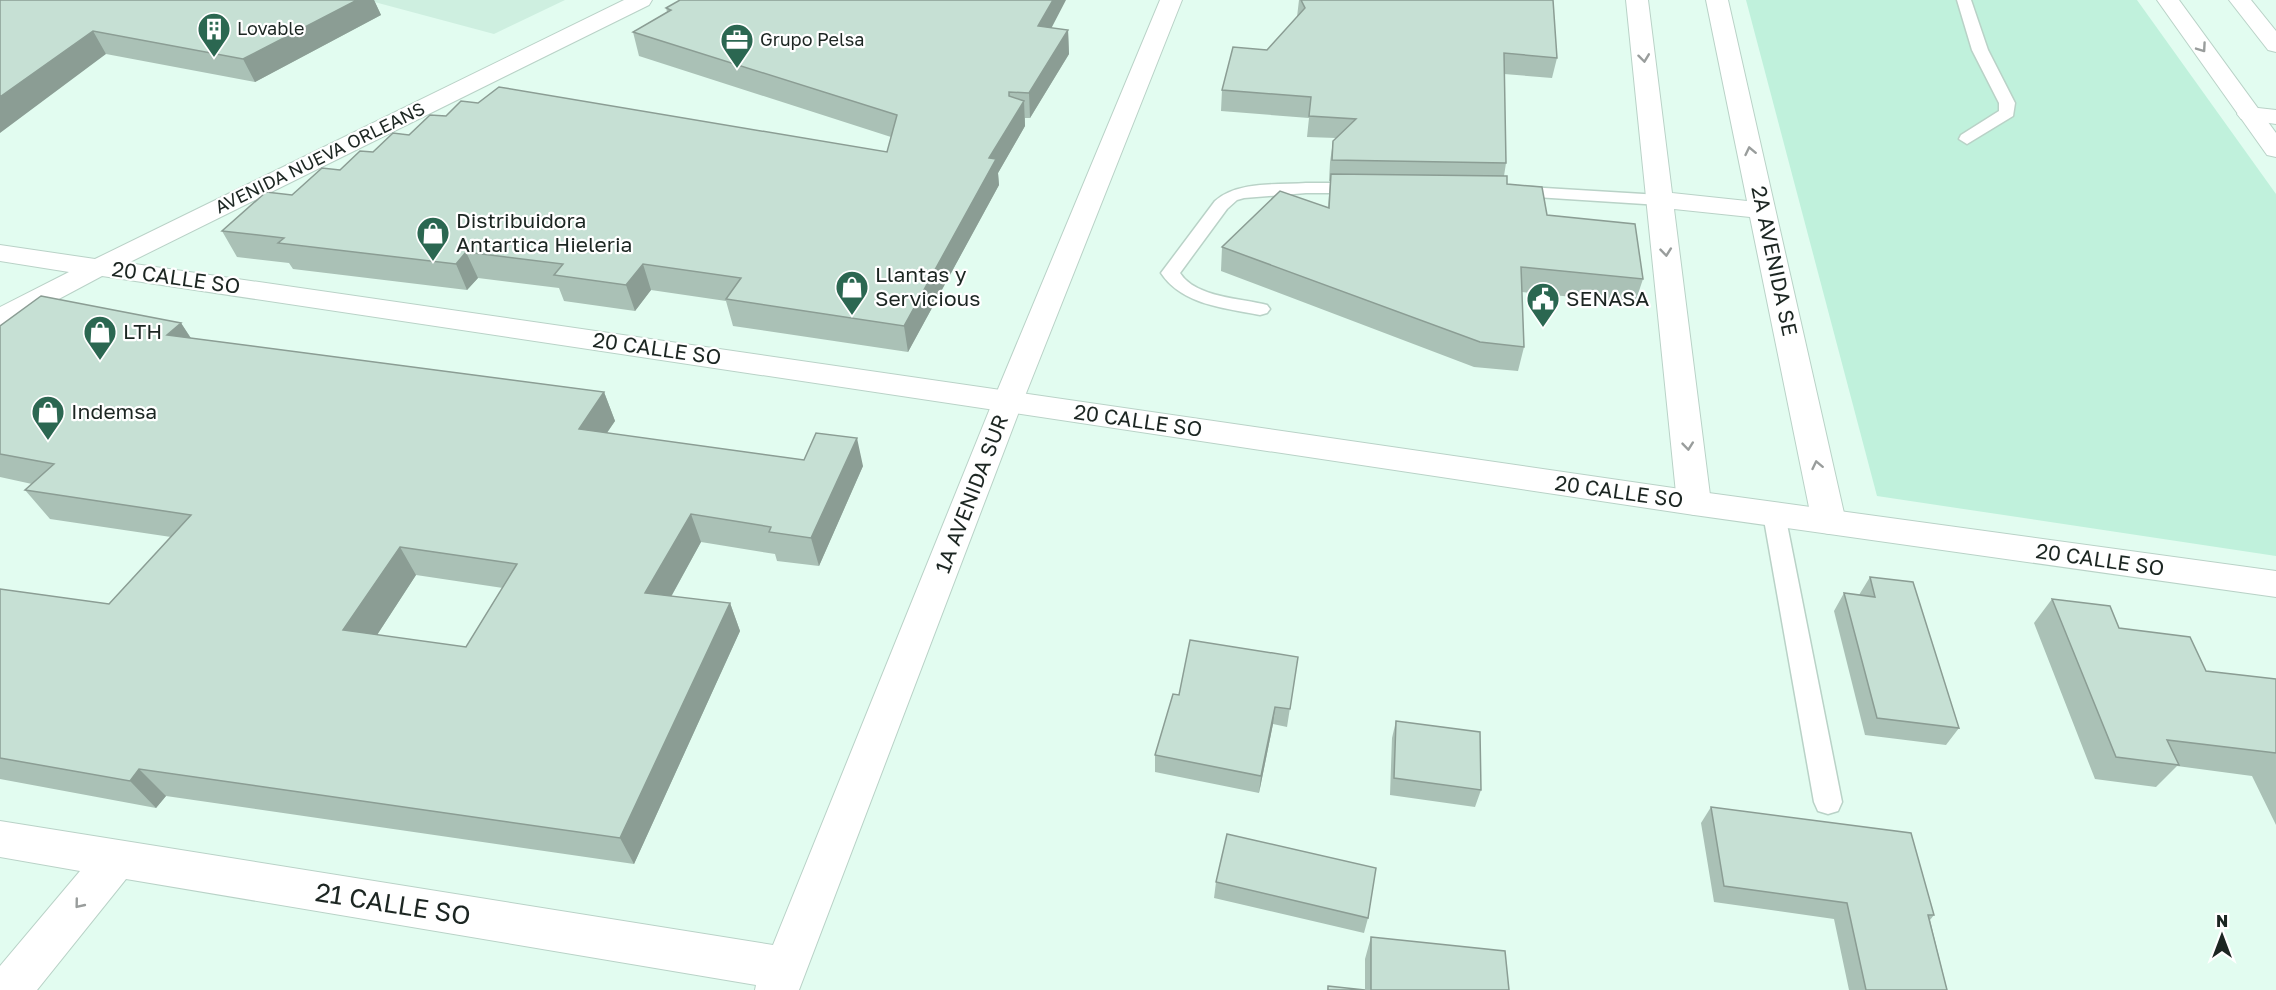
<svg xmlns="http://www.w3.org/2000/svg" width="2276" height="990" font-family="'Golos Text',sans-serif">
  <style>
    .built { fill: #ceefe0 }
    .green { fill: #c0f1dc }
    .lines { fill: none; stroke-linecap: round; stroke-linejoin: round }
    .service-casing { stroke: #b9d2c7; stroke-width: 3 }
    .minor-casing { stroke: #b9d2c7; stroke-width: 2 }
    .tertiary-casing { stroke: #b9d2c7; stroke-width: 2 }
    .secondary-casing { stroke: #b9d2c7; stroke-width: 2 }
    .service { fill: #fff; fill-rule: evenodd }
    .minor { fill: #fff; fill-rule: evenodd }
    .tertiary { fill: #fff; fill-rule: evenodd }
    .secondary { fill: #fff; fill-rule: evenodd }
    .wall { fill: #aac1b6; fill-rule: evenodd }
    .shaded-wall { fill: #8b9d94 }
    .building { fill: #c6e0d4; stroke: #8b9d94; stroke-width: 1.5; fill-rule: evenodd }
    .oneway { stroke: #999d9c }
    .labels { text-anchor: middle; stroke-width: 4.5; stroke-linejoin: round; paint-order: stroke }
    .far-poi-label { font-size: 18px; fill: #1c2622; stroke: #fff; text-anchor: start }
    .far-street-label { font-size: 18px; fill: #1c2622; stroke: #fff }
    .poi-label { font-size: 21px; fill: #1c2622; stroke: #fff; text-anchor: start }
    .street-label { font-size: 21px; fill: #1c2622; stroke: #fff }
    .near-street-label { font-size: 26px; fill: #1c2622; stroke: #fff }
  </style>
  <rect width="100%" height="100%" fill="#e2fcf0"/>
  <!-- built -->
  <path class="built" d="M367,0H565L494,34Z"/>
  <!-- green -->
  <path class="green" d="M1746,0H2137L2276,194V556L1877,496Z"/>
  <g class="lines">
    <defs>
      <path id="service" d="M1957,0H1971L1988,50L2015,103L2013,116L1967,144L1959,139L1961,135L1999,111V103L1972,50Z
        M1306,183H1359L1365,184L1368,188L1365,192L1359,193H1306L1244,198L1237,200L1227,209L1180,273C1196,298 1241,298 1267,305L1270,309L1267,313L1260,315C1225,308 1182,305 1161,273L1215,201C1237,181 1277,185 1306,183Z
        M1512,186L1660,195L1666,196L1669,200L1666,204L1660,205L1506,195L1503,191L1506,187Z
        M1774,506L1782,508L1785,514L1842,802L1838,811L1828,814L1818,811L1814,802L1763,514L1766,508Z"/>
      <path id="minor" d="M1160,0H1182L1023,401L799,990H755L756,985L126,879L37,990H0V966L80,871L0,857V821L773,945L993,401Z
        M1626,0H1648L1672,193L1747,201L1706,0H1728L1846,522L1841,531L1829,534L1817,531L1812,522L1750,217L1674,209L1711,503L1706,511L1694,515L1682,511L1677,503Z
        M2249,107L2276,110V124L2241,119L2237,114L2241,109Z"/>
      <path id="tertiary" d="M624,0H652L649,5L128,263L1694,491L2276,571V597L1694,515L102,276L10,325L0,328V307L69,272L0,261V245L95,259Z"/>
      <path id="secondary" d="M2157,0H2179L2276,133V157L2267,155Z
        M2229,0H2251L2276,31V52L2268,50Z"/>
    </defs>
    <!-- service casing -->
    <use href="#service" class="service-casing"/>
    <!-- minor casing -->
    <use href="#minor" class="minor-casing"/>
    <!-- tertiary casing -->
    <use href="#tertiary" class="tertiary-casing"/>
    <!-- secondary casing -->
    <use href="#secondary" class="secondary-casing"/>
    <!-- service -->
    <use href="#service" class="service"/>
    <!-- minor -->
    <use href="#minor" class="minor"/>
    <!-- tertiary -->
    <use href="#tertiary" class="tertiary"/>
    <!-- secondary -->
    <use href="#secondary" class="secondary"/>
  </g>
  <!-- wall -->
  <path class="wall" d="M0,0H374L381,15L255,82L106,54Z
    M1299,0H1553L1557,58L1552,78L1504,74L1506,163L1504,176L1507,184L1547,215L1643,279L1635,303L1522,292L1524,347L1518,371L1474,367L1221,271L1222,247L1328,208L1330,181H1329L1330,162L1333,141L1336,138L1307,137L1309,118L1221,111L1222,90L1267,50L1297,17Z
    M666,8L1052,28L1068,30L1069,54L1030,118H1025V126L998,173L999,185L908,352L733,326L726,301L651,290L635,311L564,301L559,288L478,278L467,290L293,269L289,263L237,257L222,231L373,152L446,116L478,103L887,152L891,137L639,56L633,32L667,12Z
    M181,323L191,338L604,392L615,421L607,433L804,460L863,466L819,566L777,561L775,554L701,542L671,597L730,603L740,631L634,864L166,796L156,808L0,779V589L109,604L171,537L50,519L25,490L32,484L0,477V326ZM416,575L503,588L466,647L377,635Z
    M1870,577L1959,728L1946,745L1865,735L1834,611L1844,593L1859,595Z
    M2052,599L2119,628L2206,671L2276,679V825L2252,776L2177,766L2156,787L2095,779L2034,623Z
    M1298,657L1287,727L1273,724L1259,793L1155,772V755L1179,695Z
    M1396,721L1481,790L1475,807L1390,795L1392,738Z
    M1711,807L1934,915L1930,920L1947,990H1849L1834,919L1714,902L1701,823Z
    M1216,882L1368,918L1364,933L1214,898Z
    M1371,937L1509,990H1327L1328,986L1365,990V959Z"/>
  <!-- shaded-wall -->
  <path class="shaded-wall" d="M357,0H374L381,15L255,82L243,59Z
    M1053,0H1066L1040,50L1038,26Z
    M1068,30L1069,54L1030,118L1029,93Z
    M93,31L106,54L0,133V97Z
    M1024,101L1025,126L998,173L999,185L908,352L904,326L989,158Z
    M466,252L478,278L467,290L456,264Z
    M643,264L651,290L635,311L626,285Z
    M181,323L199,351L167,335Z
    M604,392L615,421L590,457L579,429Z
    M857,438L863,466L819,566L811,538Z
    M691,514L701,542L657,622L645,593Z
    M400,547L416,575L362,658L343,630Z
    M730,603L740,631L634,864L620,838Z
    M1275,707L1273,724L1259,793L1261,776Z
    M139,769L166,796L156,808L130,781Z"/>
  <!-- building -->
  <path class="building" d="M0,0H357L243,59L93,31L0,97Z
    M680,0H1053L1038,26L1068,30L1029,93L1009,92V96L1024,101L989,158L996,159L904,326L726,299L741,278L643,264L626,285L554,275L563,264L466,252L456,264L278,243L284,238L222,231L266,192L292,195L322,168L340,170L360,151L373,152L393,133L409,135L430,115L446,116L461,101L478,103L499,87L887,152L897,115L633,32L671,10L666,8Z
    M1301,0H1553L1557,58L1504,53L1506,163L1332,160L1333,141L1356,119L1309,116L1311,97L1222,90L1233,47L1267,50L1305,8Z
    M1331,174L1507,176V184L1542,187L1547,215L1635,224L1643,279L1521,267L1524,347L1480,342L1222,247L1280,191L1329,208Z
    M41,296L181,323L167,335L604,392L579,429L804,460L816,433L857,438L811,538L769,532L771,527L691,514L645,593L730,603L620,838L139,769L130,781L0,758V589L109,604L191,515L25,490L54,464L0,454V326ZM400,547L517,564L466,647L343,630Z
    M1870,577L1913,582L1959,728L1877,718L1844,593L1875,597Z
    M2052,599L2110,606L2119,628L2190,637L2206,671L2276,679V753L2167,740L2179,765L2116,757Z
    M1190,640L1298,657L1290,709L1275,707L1261,776L1155,755L1173,694L1179,695Z
    M1396,721L1480,732L1481,790L1394,778Z
    M1711,807L1911,833L1934,915H1928L1947,990H1866L1847,903L1724,886Z
    M1227,834L1376,868L1368,918L1216,882Z
    M1371,937L1505,951L1509,990H1371Z
    M1328,986L1365,990H1328Z"/>
  <!-- one-way arrows -->
  <defs><path id="oneway-chevron" d="M-2-3.5L2.5 0L-2 3.5" fill="none" stroke-width="1.6" stroke-linecap="round" stroke-linejoin="round" transform="scale(1.5)"/></defs>
  <g class="oneway">
    <use href="#oneway-chevron" transform="translate(2202 48) rotate(55)"/>
    <use href="#oneway-chevron" transform="translate(1644 58) rotate(83)"/>
    <use href="#oneway-chevron" transform="translate(1750 151) rotate(-102)"/>
    <use href="#oneway-chevron" transform="translate(1666 252) rotate(84)"/>
    <use href="#oneway-chevron" transform="translate(1688 446) rotate(84)"/>
    <use href="#oneway-chevron" transform="translate(1817 465) rotate(-102)"/>
    <use href="#oneway-chevron" transform="translate(79 904) rotate(129)"/>
  </g>
  <!-- icons -->
  <defs>
    <symbol id="building-pin" viewBox="-11 -11 22 30"><path d="M0 17L-7.5 6A9.5 9.5 0 1 1 7.5 6Z" fill="#2b6751" stroke="#fff"/><path d="M-4-6H4V6H1V3H-1V6H-4ZM-2.5-4.3h1.7v1.8h-1.7ZM.8-4.3h1.7v1.8H.8ZM-2.5-1h1.7V.8h-1.7ZM.8-1h1.7V.8H.8Z" fill="#fff"/></symbol>
    <symbol id="office-pin" viewBox="-11 -11 22 30"><path d="M0 17L-7.5 6A9.5 9.5 0 1 1 7.5 6Z" fill="#2b6751" stroke="#fff"/><path d="M-6-3h4V-5.5h4V-3h4V5H-6ZM-1-4.5V-3h2v-1.5ZM-6 0V1H6V0Z" fill="#fff"/></symbol>
    <symbol id="shop-pin" viewBox="-11 -11 22 30"><path d="M0 17L-7.5 6A9.5 9.5 0 1 1 7.5 6Z" fill="#2b6751" stroke="#fff"/><path d="M-5-2.5h2.3a2.7 3.5 0 0 1 5.4 0H5L5.5 6h-11ZM-1.5-2.5h3a1.5 2.3 0 0 0-3 0Z" fill="#fff"/></symbol>
    <symbol id="civic-pin" viewBox="-11 -11 22 30"><path d="M0 17L-7.5 6A9.5 9.5 0 1 1 7.5 6Z" fill="#2b6751" stroke="#fff"/><path d="M-.6-6.5H3V-4.5H.6V-3L4-1V1h2V6H-6V1h2V-1L-.6-3ZM-1.2 2.5V6h2.4V2.5Z" fill="#fff"/></symbol>
  </defs>
  <g fill-rule="evenodd">
    <use href="#building-pin" x="195" y="10" width="38" height="52"/>
    <use href="#office-pin" x="718" y="21" width="38" height="52"/>
    <use href="#shop-pin" x="414" y="214" width="38" height="52"/>
    <use href="#shop-pin" x="833" y="268" width="38" height="52"/>
    <use href="#civic-pin" x="1524" y="280" width="38" height="52"/>
    <use href="#shop-pin" x="81" y="313" width="38" height="52"/>
    <use href="#shop-pin" x="29" y="393" width="38" height="52"/>
  </g>
  <g class="labels">
    <!-- far-poi labels -->
    <g class="far-poi-label">
      <text x="237" y="35">Lovable</text>
      <text x="760" y="46">Grupo Pelsa</text>
    </g>
    <!-- far-street labels -->
    <g class="far-street-label">
      <text transform="translate(320 158) rotate(-26)" y="6">AVENIDA NUEVA ORLEANS</text>
    </g>
    <!-- poi labels -->
    <g class="poi-label">
      <text x="456" y="228">Distribuidora<tspan x="456" dy="24">Antartica Hieleria</tspan></text>
      <text x="875" y="282">Llantas y<tspan x="875" dy="24">Servicious</tspan></text>
      <text x="1566" y="306">SENASA</text>
      <text x="123" y="339">LTH</text>
      <text x="71" y="419">Indemsa</text>
    </g>
    <!-- street labels -->
    <g class="street-label">
      <text transform="translate(1774 261) rotate(78)" y="7">2A AVENIDA SE</text>
      <text transform="translate(176 278) rotate(8)" y="7">20 CALLE SO</text>
      <text transform="translate(657 349) rotate(8)" y="7">20 CALLE SO</text>
      <text transform="translate(1138 421) rotate(8)" y="7">20 CALLE SO</text>
      <text transform="translate(1619 492) rotate(8)" y="7">20 CALLE SO</text>
      <text transform="translate(972 494) rotate(-69)" y="7">1A AVENIDA SUR</text>
      <text transform="translate(2100 560) rotate(8)" y="7">20 CALLE SO</text>
    </g>
    <!-- near-street labels -->
    <g class="near-street-label">
      <text transform="translate(393 904) rotate(9)" y="9">21 CALLE SO</text>
    </g>
  </g>
  <!-- north arrow -->
  <g transform="translate(2222 936)" stroke="#ffffff" stroke-width="4.5" paint-order="stroke">
  <path d="M0-4.5L10 22L0 15L-10 22Z" fill="#1c2622"/>
  <text y="-9" font-size="16" font-weight="bold" text-anchor="middle" fill="#1c2622">N</text>
  </g>
</svg>
